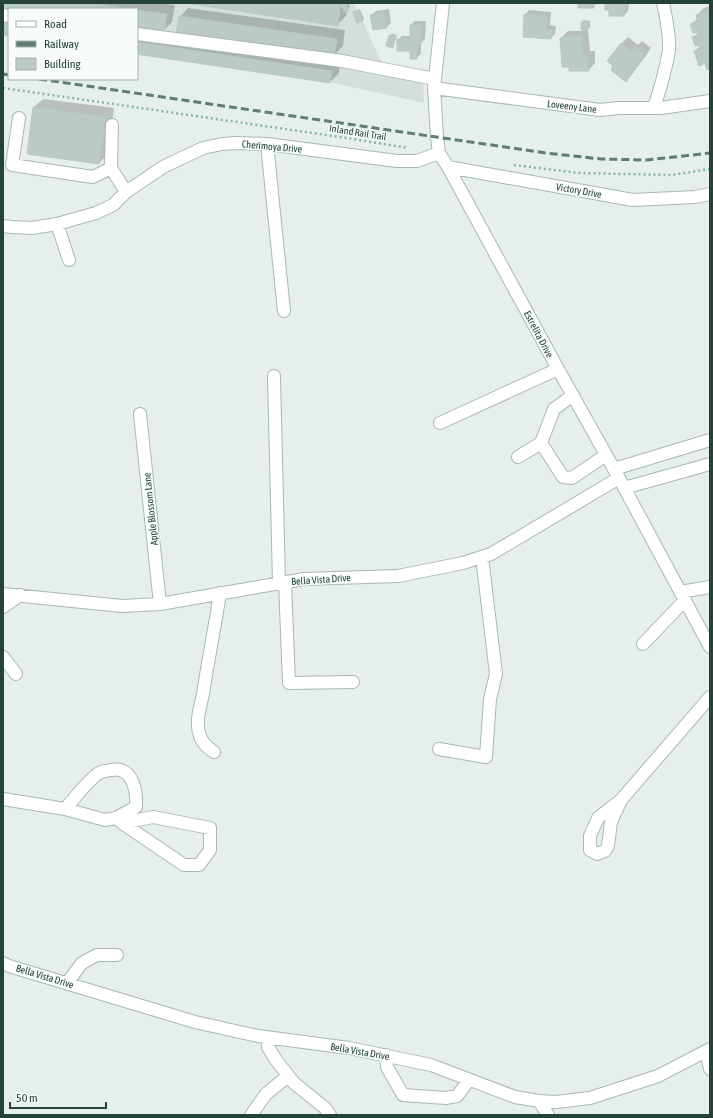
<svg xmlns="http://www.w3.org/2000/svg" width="713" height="1118" font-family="'Asap Condensed',sans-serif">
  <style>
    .built { fill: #d4dfda }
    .shadow { fill: #0003 }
    .building { fill: #bbcac4; stroke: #b8c9c2 }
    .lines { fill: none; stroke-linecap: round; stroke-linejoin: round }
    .minor-casing { stroke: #a8b8b2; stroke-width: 14 }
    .path { stroke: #86b3a5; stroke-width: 2.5; stroke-dasharray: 2 3; stroke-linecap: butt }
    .minor { stroke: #fff; stroke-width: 12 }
    .rail { stroke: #5f7d75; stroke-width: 3; stroke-dasharray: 8 4; stroke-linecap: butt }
    .labels { text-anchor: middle; stroke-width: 3; stroke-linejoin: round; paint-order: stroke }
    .street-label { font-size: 10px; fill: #24423a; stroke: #f7fbf9 }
  </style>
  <rect width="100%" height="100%" fill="#e6efeb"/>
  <!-- built -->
  <path class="built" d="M3,3H354L385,69L423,76L424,103L329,82L137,55V9H9V36L3,35Z"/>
  <!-- shadow -->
  <path class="shadow" d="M6,3H159L175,5L172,22L163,31L137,27V9H11Z
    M192,3H348L350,7L347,10L346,16L337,25Z
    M606,3H629L628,11L624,15L610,9Z
    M710,6V68L695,51L700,46L693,38L701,30L692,24L698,18L697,15L704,8Z
    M188,8L345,30L343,46L334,55L180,17Z
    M360,9L364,19L362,21L356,11Z
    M389,9L391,23L387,27L371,15L376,11Z
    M529,10L551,12L550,25L556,26L555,34L551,38L525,15Z
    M584,20L590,21V27L587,30H588L590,51H595V63L589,70L561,38L568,31H582V22Z
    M415,21H426L425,39L421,43V54L416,58L411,50L398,40L402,36H411V25Z
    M137,32L340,62L339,73L330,82L137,53Z
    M392,34L397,35L394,45L392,47L390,35Z
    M628,37L638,45L642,41L651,48L648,52V53L632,74L626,81L615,66L621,44Z
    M43,99L114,108L108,154L99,163L34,107Z"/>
  <!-- building -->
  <path class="building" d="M5,3H89L132,9L9,10L5,9Z
    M185,3H338L340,8L338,26Z
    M340,3H346L349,10L344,12Z
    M578,3H599V4H594V8H578Z
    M605,3H625L626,4V10H624V16H609V10H605Z
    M137,10L167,14L164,32L137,28Z
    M358,10L363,21L357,23L353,12Z
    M710,10V69L707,70L705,63L699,66L694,51L700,49L699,45L695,46L692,37L698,35V32L693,33L690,24L698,21L696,15Z
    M385,13L387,28L373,30L370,15Z
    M524,14L547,16L546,29L552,30L551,39L523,37Z
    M179,16L337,39L334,56L176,34Z
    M581,22H589L588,30H581Z
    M5,23L9,24V36L3,35Z
    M410,25H422L421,44H417V59H410V51H397V39H410Z
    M389,35L395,36L393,48L386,46Z
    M582,36L583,57H588L589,71H569V67H562L560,38Z
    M137,42L332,71L330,83L137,54Z
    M621,43L631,51L635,47L645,55L642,59V60L626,82L612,71V70L611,69L613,66L607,61Z
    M33,107L106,117L99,164L27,154Z"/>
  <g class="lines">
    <defs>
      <path id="minor" d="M443,3L434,88L437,137L439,153L448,167L558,369L619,478L710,647
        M3,15L9,16
        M137,34L342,61L435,79
        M434,88L600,110L618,108H661L710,101
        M654,108C660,89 666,70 669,50C670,36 666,17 663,3
        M19,118L12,165L93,177L111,168
        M112,125L111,168L126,192
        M267,144L284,311
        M448,167L633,200L695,197L710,194
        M57,224L69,260
        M3,226L12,227L32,228L57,224L96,213L113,205L126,192L163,167L203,148L222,144L236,143L267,144L397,161H417L439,153
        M274,376L279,583
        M140,414L160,604
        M440,423L558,369
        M541,443L563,477L572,478L606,455
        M518,457L541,443L554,409L573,395
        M614,469L710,440
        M624,488L710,464
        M285,582L289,683L353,682
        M680,592L710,587
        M3,594L122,606L160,604L304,579L398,576L463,563L491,554L619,478
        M3,607L20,595
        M643,644L685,600
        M3,657L16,674
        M439,749L486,757L490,699L496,674L482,557
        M214,752C208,748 202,743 200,736C195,723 200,707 203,694C208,660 215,627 220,593
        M3,799L65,809L105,820L116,818L136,807C137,791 133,766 111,770C107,771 102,771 99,773C88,780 74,799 65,809
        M621,800L611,822L608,846L605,851L597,854L590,850V836L598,818L621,800L710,697
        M116,818L122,823L184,865H199L210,850V828L153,817L122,823
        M3,963L9,966L195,1022L258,1036L349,1048L431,1065L515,1097L539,1101L556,1102L590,1098L658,1076L710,1049
        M67,983L82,963L97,955H117
        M267,1037L268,1047L276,1060L294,1083L325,1108L330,1115
        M706,1052L710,1069
        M386,1055L387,1067L403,1095L446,1098L457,1096L469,1080
        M539,1101L548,1115
        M251,1115L266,1094L288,1076"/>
    </defs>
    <!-- minor casing -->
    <use href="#minor" class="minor-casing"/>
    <!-- path -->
    <path class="path" d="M3,88L347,138L408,148
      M514,165L578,173L672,175L710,169"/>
    <!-- minor -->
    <use href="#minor" class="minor"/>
    <!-- rail -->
    <path class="rail" d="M3,74L9,75
      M39,79L546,153L601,159L647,160L710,153"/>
  </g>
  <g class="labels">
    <!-- street labels -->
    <g class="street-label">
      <text transform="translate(572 106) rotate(7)" y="4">Loveeny Lane</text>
      <text transform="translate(358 132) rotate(9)" y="4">Inland Rail Trail</text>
      <text transform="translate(272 146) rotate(5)" y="4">Cherimoya Drive</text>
      <text transform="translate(579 190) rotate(10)" y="4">Victory Drive</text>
      <text transform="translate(539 334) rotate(62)" y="4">Estrelita Drive</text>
      <text transform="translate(150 509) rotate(-96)" y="4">Apple Blossom Lane</text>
      <text transform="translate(321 579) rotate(-4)" y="4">Bella Vista Drive</text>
      <text transform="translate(45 976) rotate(17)" y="4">Bella Vista Drive</text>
      <text transform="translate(360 1051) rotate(10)" y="4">Bella Vista Drive</text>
    </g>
  </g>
  <!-- border -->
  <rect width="713" height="1118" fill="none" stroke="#24423a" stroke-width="8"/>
  <!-- legend -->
  <rect x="8" y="8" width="130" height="72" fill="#f7fbf9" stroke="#a3b1ad"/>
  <rect x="16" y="21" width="20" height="6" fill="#ffffff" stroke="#a3b1ad"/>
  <text x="44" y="28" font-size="12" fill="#24423a">Road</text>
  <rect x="16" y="41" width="20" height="6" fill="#5f7d75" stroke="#a3b1ad"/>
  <text x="44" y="48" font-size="12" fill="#24423a">Railway</text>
  <rect x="16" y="58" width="20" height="12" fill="#bbcac4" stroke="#a3b1ad"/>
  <text x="44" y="68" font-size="12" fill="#24423a">Building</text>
  <!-- scale -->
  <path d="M10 1102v6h96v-6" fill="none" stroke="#24423a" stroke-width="2"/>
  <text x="16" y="1102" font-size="12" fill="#24423a" stroke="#f7fbf9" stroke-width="3" paint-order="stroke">50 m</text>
</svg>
